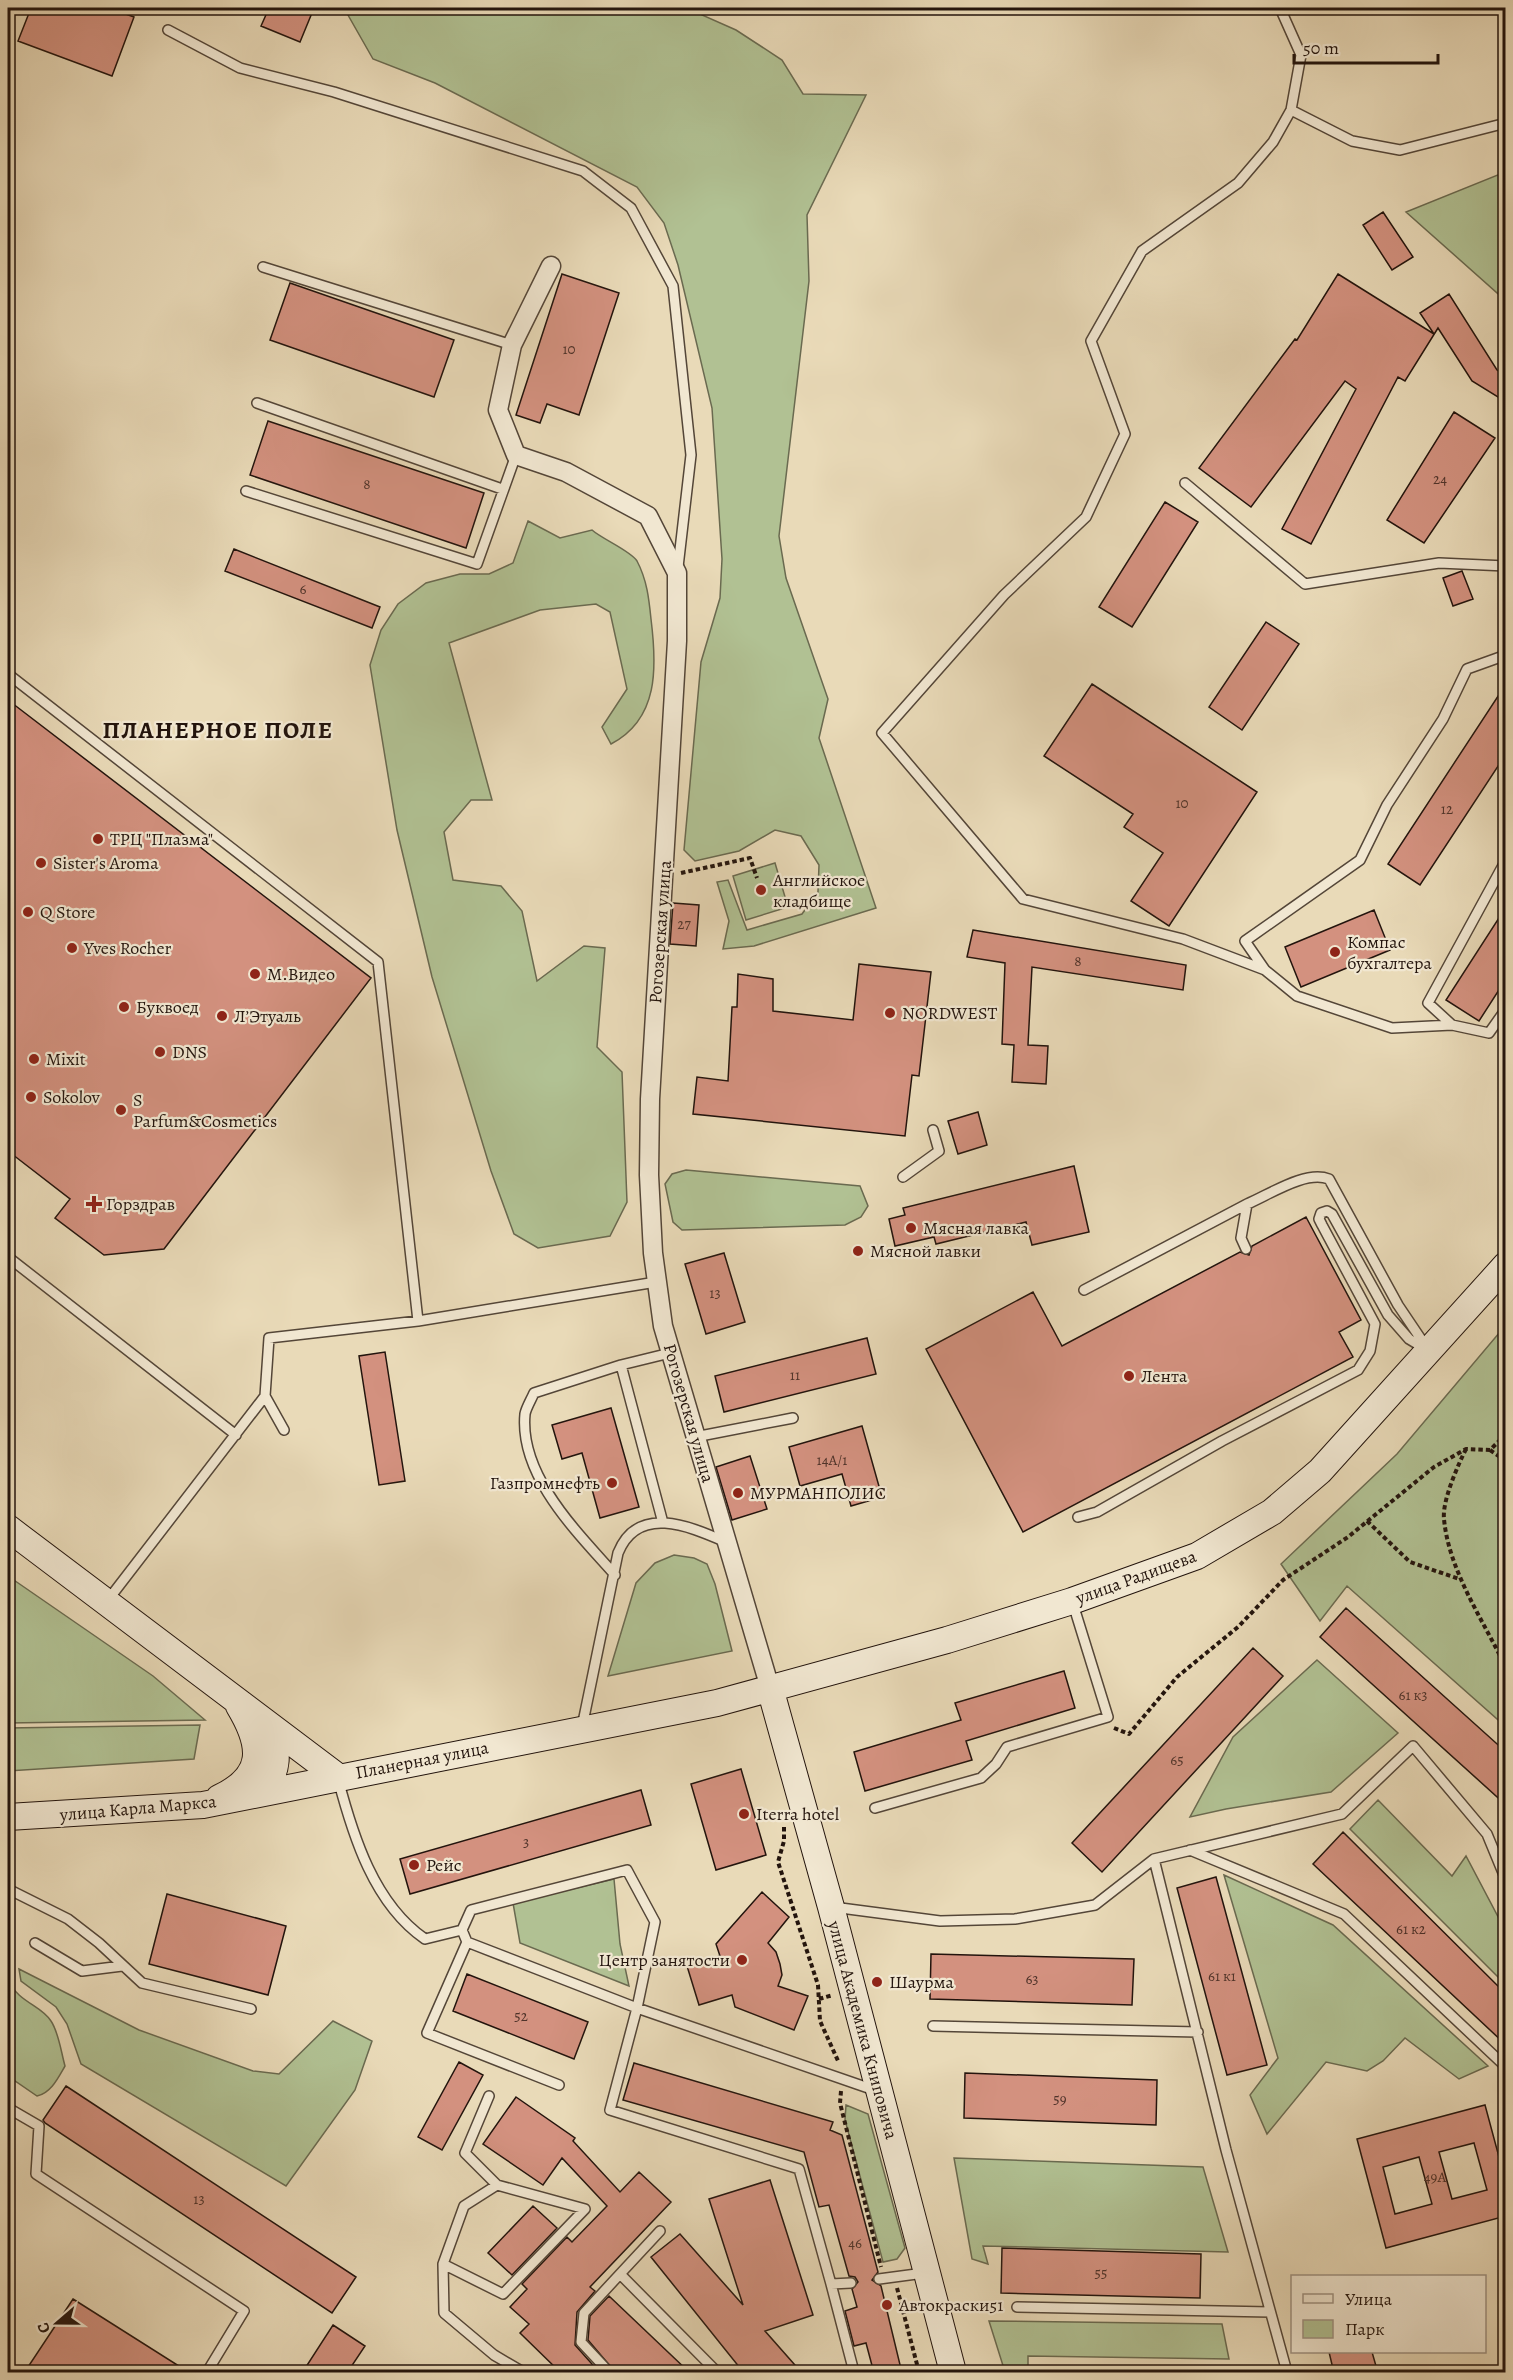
<svg xmlns="http://www.w3.org/2000/svg" width="1513" height="2380" font-family="Alegreya,serif">
  <style>
    .green { fill: #b1c193; stroke: #6a6a50; stroke-width: 1.5 }
    .building { fill: #d3917f; stroke: #23140d; stroke-width: 1.5; fill-rule: evenodd }
    .lines { fill: none; stroke-linecap: round; stroke-linejoin: round }
    .lane-casing { stroke: #544638; stroke-width: 12 }
    .street-casing { stroke: #544638; stroke-width: 21 }
    .secondary-casing { stroke: #23140d; stroke-width: 28 }
    .path { stroke: #23140d; stroke-width: 4; stroke-dasharray: 4.5 3; stroke-linecap: butt }
    .lane { stroke: #f1e7d1; stroke-width: 9 }
    .street { stroke: #f1e7d1; stroke-width: 18 }
    .secondary { stroke: #f1e7d1; stroke-width: 26 }
    .poi-dot { fill: #8f2418; stroke: #f1e7d1; stroke-width: 2 }
    .labels { text-anchor: middle; stroke-width: 4.5; stroke-linejoin: round; paint-order: stroke }
    .number-label { font-size: 15px; fill: #4f332a }
    .poi-label { font-size: 18px; fill: #23140d; stroke: #f1e7d1; text-anchor: start }
    .street-label { font-size: 18px; fill: #23140d; stroke: #f1e7d1 }
    .district-label { font-size: 24px; font-weight: bold; letter-spacing: 1.5px; fill: #23140d; stroke: #f1e7d1 }
  </style>
  <rect width="100%" height="100%" fill="#e9dab8"/>
  <filter id="stains"><feTurbulence type="fractalNoise" baseFrequency=".00333" numOctaves="4"/><feColorMatrix values="0 0 0 0 .2 0 0 0 0 .09 0 0 0 0 .02 0 0 0 .5 -.17"/></filter>
  <radialGradient id="worn" r=".72"><stop offset=".6" stop-color="#630" stop-opacity="0"/><stop offset="1" stop-color="#630" stop-opacity=".3"/></radialGradient>
  <!-- green -->
  <path class="green" d="M344,8H699L702,15L736,30L782,60L803,94L866,95L807,215L809,281L779,536L786,578L828,699L819,738L876,908L754,946L723,949L729,921L717,882L728,880L747,930L802,914L818,892L819,865L801,836L775,830L739,851L695,861L684,850L701,662L720,598L722,559L712,408L678,265L664,223L637,187L435,83L373,59Z
    M1505,172V300L1406,212Z
    M528,521L560,538L592,530C602,539 631,551 637,561C647,580 649,599 651,619C657,667 659,719 611,744L602,727L627,689L610,612L596,604L540,610L449,643L492,800H471L444,832L453,880L501,886L522,911L537,981L584,946L605,948L597,1047L622,1072L627,1202L610,1236L538,1248L514,1234L491,1171L432,977L397,830L370,665L381,630L398,604L426,583L460,574H489L513,563Z
    M775,863L788,907L746,920L733,876Z
    M686,1170L860,1186L868,1206L861,1217L845,1225L682,1230L673,1222L665,1184L672,1174Z
    M1505,1326V1726L1347,1586L1320,1621L1281,1564L1397,1454Z
    M674,1555L694,1558L707,1564L715,1584L732,1651L608,1676L636,1583L655,1563Z
    M8,1576L153,1676L205,1720L8,1723Z
    M1317,1660L1398,1733L1331,1792L1226,1809L1190,1817L1233,1737Z
    M200,1725L194,1759L8,1771V1728Z
    M1378,1800L1452,1876L1466,1856L1505,1930V1984L1350,1829Z
    M1224,1875L1333,1925L1488,2066L1459,2079L1405,2038L1383,2061L1367,2071L1326,2062L1267,2134L1250,2095L1278,2058Z
    M614,1879L620,1944L629,1986L520,1943L513,1903Z
    M19,1969L139,2030L253,2071L279,2074L333,2021L372,2041L355,2090L286,2186L81,2064L67,2024L56,2007L21,1981Z
    M8,1980C19,2003 41,2005 51,2021C59,2033 61,2052 65,2066C58,2078 51,2093 37,2096L8,2076Z
    M846,2105L868,2114L905,2248L897,2259L883,2262L845,2120Z
    M954,2158L1203,2167L1228,2252L983,2246L988,2264L972,2259Z
    M989,2321L1222,2324L1229,2359L1028,2356V2372H1005Z"/>
  <!-- building -->
  <path class="building" d="M31,8H109L134,17L112,76L18,41Z
    M269,8H314L300,42L261,26Z
    M1383,212L1413,257L1392,270L1363,225Z
    M562,274L619,293L579,415L547,404L540,423L516,415Z
    M1338,274L1434,334L1420,313L1449,294L1497,370L1506,376V402L1472,381L1438,328L1405,381L1398,377L1311,544L1282,529L1356,389L1345,381L1251,507L1199,468L1295,339L1297,340Z
    M290,283L454,340L434,397L270,340Z
    M1454,412L1495,438L1424,543L1387,520Z
    M268,421L484,493L466,548L250,475Z
    M1165,502L1198,522L1132,627L1099,607Z
    M234,549L380,607L372,628L225,571Z
    M1462,571L1473,599L1453,606L1443,578Z
    M1266,622L1299,644L1242,730L1209,707Z
    M1092,684L1257,792L1169,926L1131,901L1163,853L1124,827L1133,814L1044,756Z
    M1506,684V754L1420,885L1388,864Z
    M8,700L371,978L164,1249L104,1255L55,1218L70,1199L8,1151Z
    M673,903L699,905L696,946L670,944Z
    M1506,907V979L1479,1021L1446,1000Z
    M1374,910L1390,950L1301,987L1285,947Z
    M973,930L1186,965L1183,990L1032,967L1028,1045L1048,1046L1046,1084L1012,1082L1014,1045L1002,1044L1005,963L967,957Z
    M859,964L931,972L919,1076L912,1075L905,1136L693,1114L697,1077L728,1081L732,1007H737L738,974L773,979V1011L853,1020Z
    M978,1112L987,1145L958,1154L948,1121Z
    M1074,1166L1089,1232L1032,1245L1026,1222L936,1244L934,1237L895,1246L889,1219L905,1215L903,1208Z
    M1306,1217L1361,1320L1339,1332L1353,1357L1023,1532L926,1349L1033,1292L1062,1346L1240,1252L1249,1255L1252,1246Z
    M724,1253L745,1322L706,1334L685,1264Z
    M867,1338L876,1374L724,1412L715,1376Z
    M385,1352L405,1481L379,1485L359,1356Z
    M611,1408L639,1507L600,1518L582,1453L562,1459L552,1425Z
    M862,1426L882,1497L851,1506L842,1474L800,1486L789,1447Z
    M750,1456L767,1509L732,1520L716,1467Z
    M1346,1608L1506,1752V1805L1320,1637Z
    M1253,1648L1283,1676L1102,1872L1072,1843Z
    M1064,1671L1075,1708L966,1741L972,1760L865,1791L854,1752L961,1720L955,1703Z
    M741,1769L766,1855L716,1870L691,1784Z
    M641,1790L651,1825L410,1894L400,1859Z
    M1343,1832L1506,1994V2045L1313,1864Z
    M1216,1877L1267,2065L1227,2075L1177,1888Z
    M762,1892L789,1917L768,1943L776,1952L780,1964L782,1975L778,1986L808,1996L794,2030L735,2007L732,1995L699,2005L687,1966L720,1956L716,1944Z
    M167,1894L286,1926L268,1995L149,1964Z
    M931,1954L1134,1959L1132,2005L930,1999Z
    M467,1974L588,2022L574,2059L453,2011Z
    M459,2062L483,2075L442,2150L418,2137Z
    M634,2063L833,2122L830,2130L842,2135L878,2272L872,2280L881,2286L902,2373H874L866,2343L854,2346L845,2311L857,2307L852,2289L858,2282L855,2277L849,2276L829,2205L819,2207L804,2152L623,2100Z
    M965,2073L1157,2080L1156,2125L964,2118Z
    M66,2086L356,2277L332,2313L45,2123L43,2120Z
    M516,2097L575,2138L573,2141L620,2192L639,2172L671,2202L590,2287L595,2291L577,2312L575,2345L600,2373H561L520,2333L529,2324L510,2307L527,2289L522,2284L567,2237L572,2242L607,2206L562,2158L543,2185L483,2144Z
    M1485,2105L1506,2183V2216L1386,2248L1357,2139ZM1474,2143L1487,2190L1452,2199L1439,2152ZM1419,2157L1432,2204L1395,2214L1383,2167Z
    M770,2180L813,2315L765,2331L802,2373H744L651,2257L680,2234L743,2305L709,2199Z
    M533,2206L557,2228L512,2275L488,2253Z
    M1002,2248L1201,2254L1200,2298L1001,2293Z
    M609,2296L690,2373H616L588,2340L590,2316Z
    M73,2299L190,2373H118L109,2367L106,2373H24Z
    M333,2325L365,2346L347,2373H302Z
    M1329,2352H1372L1378,2373H1334Z"/>
  <g class="lines">
    <defs>
      <path id="lane" d="M168,30L240,68L334,92L583,171L631,208L673,286L691,455L678,567
        M1291,110L1352,141L1400,150L1506,123
        M263,267L512,345
        M257,403L502,489
        M1185,483L1305,584L1439,563L1506,566
        M246,491L477,564L516,455
        M1506,655L1467,669L1443,719L1387,805L1360,860L1245,941L1265,970L1297,996L1392,1028L1452,1025L1489,1033L1506,1009
        M8,674L378,962L418,1321
        M1265,970L1183,939L1023,899L882,733L1004,595L1086,517L1125,434L1091,341L1142,251L1238,183L1273,142L1291,110L1301,55L1280,8
        M1452,1025L1428,1003L1506,860
        M903,1177L939,1151L933,1130
        M8,1257L236,1435
        M1084,1290L1247,1204
        M621,1365L670,1353
        M265,1396L284,1430
        M695,1437L793,1418
        M1078,1517L1097,1512L1222,1441L1358,1370L1370,1351L1375,1324L1322,1225L1319,1219L1321,1213L1327,1211L1332,1214L1388,1315L1409,1339L1429,1351L1398,1305L1329,1179C1305,1170 1269,1195 1247,1204L1241,1238L1246,1249
        M615,1575C578,1533 519,1476 525,1414C526,1408 531,1400 534,1393L621,1365L663,1523
        M108,1600L265,1396L269,1338L418,1321L656,1282
        M582,1727L618,1553C638,1503 691,1527 726,1542
        M338,1779C353,1836 374,1904 425,1939L462,1930
        M875,1808L981,1778L996,1764L1007,1747L1108,1717L1073,1604
        M1190,1850L1344,1914L1506,2067
        M1154,1859L1226,2150L1287,2372
        M8,1889L68,1919L99,1943L142,1983L251,2009
        M833,1907L940,1921L1015,1919L1095,1905L1154,1859L1342,1814L1413,1746L1487,1834L1506,1880
        M467,1942L427,2033L559,2085
        M35,1943L82,1971L122,1966
        M933,2026L1198,2032
        M489,2096L465,2153L497,2185
        M8,2108L39,2126L36,2174L244,2311L207,2372
        M660,2231L620,2274L717,2372
        M443,2264L503,2294L585,2209L497,2185L464,2206L443,2264L444,2313L494,2355L523,2372
        M879,2279L924,2273
        M851,2283L831,2284L799,2169L610,2110L637,2008L655,1922L627,1870L471,1910L462,1930L467,1942L637,2008L877,2091
        M831,2284L854,2372
        M1017,2307L1270,2312
        M609,2372L581,2342L584,2313L620,2274"/>
      <path id="street" d="M551,266L512,345L498,410L516,455L566,472L648,516L677,573V641L650,1099L649,1175L653,1253L663,1326L770,1688"/>
      <path id="secondary" d="M8,1528L338,1777
        M770,1688L831,1907L953,2372
        M255,1795C281,1775 282,1747 261,1723
        M219,1798C266,1776 263,1746 239,1706
        M8,1817L203,1805L717,1703L947,1640L1072,1601L1197,1556L1272,1512L1320,1471L1506,1265"/>
    </defs>
    <!-- lane casing -->
    <use href="#lane" class="lane-casing"/>
    <!-- street casing -->
    <use href="#street" class="street-casing"/>
    <!-- secondary casing -->
    <use href="#secondary" class="secondary-casing"/>
    <!-- path -->
    <path class="path" d="M681,873L750,858L757,878
      M1466,1449C1458,1465 1442,1501 1444,1519C1449,1572 1484,1621 1506,1668
      M1490,1450L1506,1461
      M1367,1521L1410,1562L1462,1580
      M1114,1728L1129,1734L1177,1677L1238,1627L1283,1580L1348,1537L1434,1467L1466,1449L1490,1450L1506,1434
      M784,1827V1841L778,1862L818,1985L820,2021L839,2063
      M819,1999L833,1995
      M841,2091L840,2103L881,2267
      M897,2288L919,2372"/>
    <!-- lane -->
    <use href="#lane" class="lane"/>
    <!-- street -->
    <use href="#street" class="street"/>
    <!-- secondary -->
    <use href="#secondary" class="secondary"/>
  </g>
  <!-- markers -->
  <g class="poi-dot">
    <circle cx="98" cy="839" r="6"/>
    <circle cx="41" cy="863" r="6"/>
    <circle cx="761" cy="890" r="6"/>
    <circle cx="28" cy="912" r="6"/>
    <circle cx="72" cy="948" r="6"/>
    <circle cx="1335" cy="952" r="6"/>
    <circle cx="255" cy="974" r="6"/>
    <circle cx="124" cy="1007" r="6"/>
    <circle cx="890" cy="1013" r="6"/>
    <circle cx="222" cy="1016" r="6"/>
    <circle cx="160" cy="1052" r="6"/>
    <circle cx="34" cy="1059" r="6"/>
    <circle cx="31" cy="1097" r="6"/>
    <circle cx="121" cy="1110" r="6"/>
    <path d="M91 1195h6v6h6v6h-6v6h-6v-6h-6v-6h6z"/>
    <circle cx="911" cy="1228" r="6"/>
    <circle cx="858" cy="1251" r="6"/>
    <circle cx="1129" cy="1376" r="6"/>
    <circle cx="612" cy="1483" r="6"/>
    <circle cx="738" cy="1493" r="6"/>
    <circle cx="744" cy="1814" r="6"/>
    <circle cx="414" cy="1865" r="6"/>
    <circle cx="742" cy="1960" r="6"/>
    <circle cx="877" cy="1982" r="6"/>
    <circle cx="887" cy="2305" r="6"/>
  </g>
  <g class="labels">
    <!-- number labels -->
    <g class="number-label">
      <text x="569" y="354">10</text>
      <text x="1440" y="484">24</text>
      <text x="367" y="489">8</text>
      <text x="303" y="594">6</text>
      <text x="1182" y="808">10</text>
      <text x="1447" y="814">12</text>
      <text x="684" y="929">27</text>
      <text x="1078" y="966">8</text>
      <text x="715" y="1298">13</text>
      <text x="795" y="1380">11</text>
      <text x="832" y="1465">14А/1</text>
      <text x="1413" y="1700">61 к3</text>
      <text x="1177" y="1765">65</text>
      <text x="526" y="1847">3</text>
      <text x="1411" y="1934">61 к2</text>
      <text x="1222" y="1981">61 к1</text>
      <text x="1032" y="1984">63</text>
      <text x="521" y="2021">52</text>
      <text x="1060" y="2104">59</text>
      <text x="1435" y="2182">49А</text>
      <text x="199" y="2204">13</text>
      <text x="855" y="2248">46</text>
      <text x="1101" y="2278">55</text>
    </g>
    <!-- poi labels -->
    <g class="poi-label">
      <text x="110" y="845">ТРЦ "Плазма"</text>
      <text x="53" y="869">Sister's Aroma</text>
      <text x="773" y="886">Английское<tspan x="773" dy="21">кладбище</tspan></text>
      <text x="40" y="918">Q Store</text>
      <text x="1347" y="948">Компас<tspan x="1347" dy="21">бухгалтера</tspan></text>
      <text x="84" y="954">Yves Rocher</text>
      <text x="267" y="980">M.Видео</text>
      <text x="136" y="1013">Буквоед</text>
      <text x="902" y="1019">NORDWEST</text>
      <text x="234" y="1022">Л’Этуаль</text>
      <text x="172" y="1058">DNS</text>
      <text x="46" y="1065">Mixit</text>
      <text x="43" y="1103">Sokolov</text>
      <text x="133" y="1106">S<tspan x="133" dy="21">Parfum&amp;Cosmetics</tspan></text>
      <text x="106" y="1210">Горздрав</text>
      <text x="923" y="1234">Мясная лавка</text>
      <text x="870" y="1257">Мясной лавки</text>
      <text x="1141" y="1382">Лента</text>
      <text x="600" y="1489" text-anchor="end">Газпромнефть</text>
      <text x="750" y="1499">МУРМАНПОЛИС</text>
      <text x="756" y="1820">Iterra hotel</text>
      <text x="426" y="1871">Рейс</text>
      <text x="730" y="1966" text-anchor="end">Центр занятости</text>
      <text x="889" y="1988">Шаурма</text>
      <text x="899" y="2311">Автокраски51</text>
    </g>
    <!-- street labels -->
    <g class="street-label">
      <text transform="translate(660 932) rotate(-86)" y="6">Рогозерская улица</text>
      <text transform="translate(689 1413) rotate(74)" y="6">Рогозерская улица</text>
      <text transform="translate(1136 1577) rotate(-20)" y="6">улица Радищева</text>
      <text transform="translate(422 1760) rotate(-11)" y="6">Планерная улица</text>
      <text transform="translate(138 1808) rotate(-5)" y="6">улица Карла Маркса</text>
      <text transform="translate(863 2030) rotate(75)" y="6">улица Академика Книповича</text>
    </g>
    <!-- district labels -->
    <g class="district-label">
      <text x="218" y="738">ПЛАНЕРНОЕ ПОЛЕ</text>
    </g>
  </g>
  <!-- margin -->
  <rect width="1513" height="2380" fill="none" stroke="#e9dab8" stroke-width="30"/>
  <rect x="9" y="9" width="1495" height="2362" fill="none" stroke="#23140d" stroke-width="3"/>
  <rect x="15" y="15" width="1483" height="2350" fill="none" stroke="#23140d" stroke-width="1.5"/>
  <!-- legend -->
  <rect x="1291" y="2275" width="195" height="78" fill="#f1e7d1" stroke="#9f9383" stroke-width="1.5"/>
  <rect x="1303" y="2294" width="30" height="9" fill="#f1e7d1" stroke="#9f9383" stroke-width="1.5"/>
  <text x="1345" y="2305" font-size="18" fill="#23140d">Улица</text>
  <rect x="1303" y="2320" width="30" height="18" fill="#b1c193" stroke="#9f9383" stroke-width="1.5"/>
  <text x="1345" y="2335" font-size="18" fill="#23140d">Парк</text>
  <!-- north arrow -->
  <g transform="translate(57 2323) rotate(250)" stroke="#f1e7d1" stroke-width="4.5" paint-order="stroke">
  <path d="M0-4.5L10 22L0 15L-10 22Z" fill="#23140d"/>
  <text y="-9" font-size="16" font-weight="bold" text-anchor="middle" fill="#23140d">С</text>
  </g>
  <!-- scale -->
  <path d="M1294 54v9h144v-9" fill="none" stroke="#23140d" stroke-width="3"/>
  <text x="1303" y="54" font-size="18" fill="#23140d" stroke="#f1e7d1" stroke-width="4.5" paint-order="stroke">50 m</text>
  <rect width="100%" height="100%" filter="url(#stains)"/>
  <rect width="100%" height="100%" fill="url(#worn)"/>
</svg>
